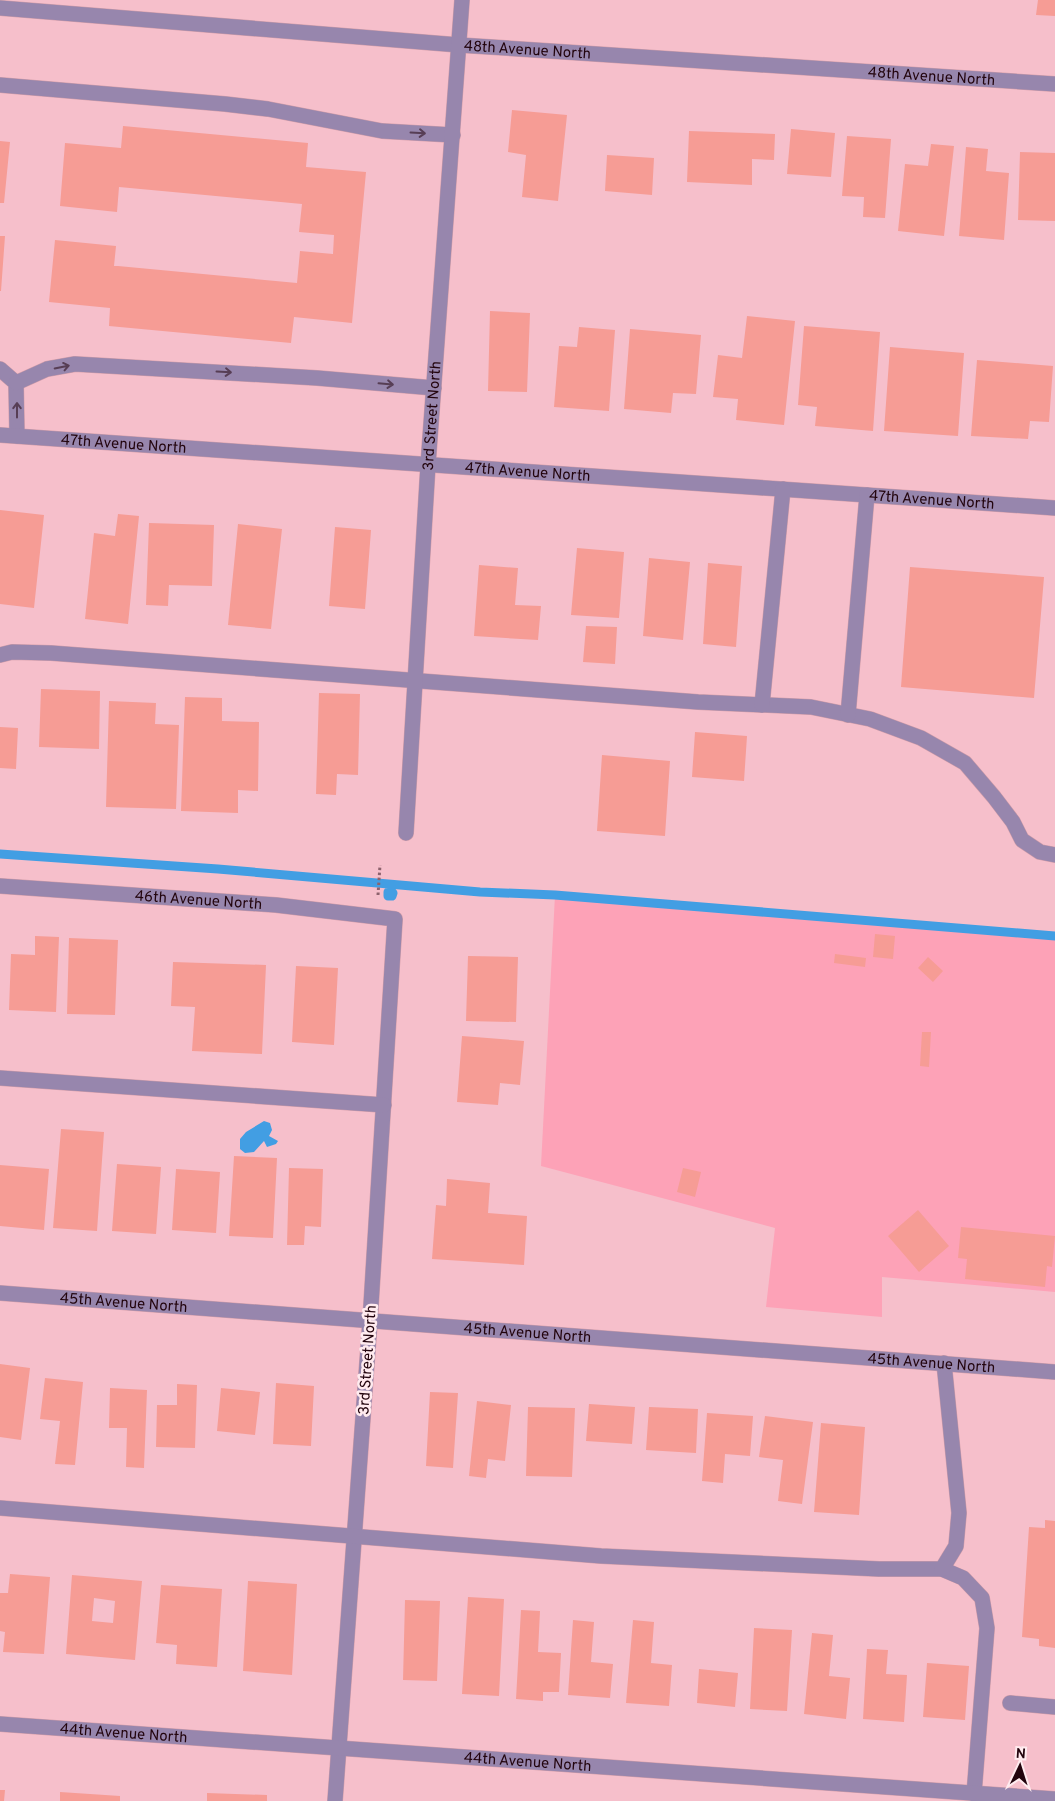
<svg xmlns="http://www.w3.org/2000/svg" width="1055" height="1801" font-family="Overpass,sans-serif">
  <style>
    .garden { fill: #fda2b7 }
    .water { fill: #429ee3 }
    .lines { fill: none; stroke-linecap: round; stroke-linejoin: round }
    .stream { stroke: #429ee3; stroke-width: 9 }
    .building { fill: #f69c95; fill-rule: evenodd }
    .minor-casing { stroke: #d09da9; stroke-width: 16 }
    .path { stroke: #8d626d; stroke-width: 3; stroke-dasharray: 2.5 2.5; stroke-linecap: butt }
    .minor { stroke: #9786ad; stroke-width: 15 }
    .oneway { stroke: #573e55 }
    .labels { text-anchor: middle; stroke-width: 5; stroke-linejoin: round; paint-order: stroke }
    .street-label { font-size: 15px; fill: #22040d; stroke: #ffebef }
  </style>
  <rect width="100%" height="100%" fill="#f6bfcb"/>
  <!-- garden -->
  <path class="garden" d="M555,895L1055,936V1292L882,1277V1317L766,1307L775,1228L541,1166Z"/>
  <!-- water -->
  <path class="water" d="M264,1121L270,1123L272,1130L269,1136L278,1141L276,1144L267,1147L264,1141L254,1152L245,1153L240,1149V1139L246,1132Z"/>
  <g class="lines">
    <!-- stream -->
    <path class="stream" d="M0,854L218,869L480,892L555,895L1055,936
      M388,892L393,893L392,896H388Z"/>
  </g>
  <!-- building -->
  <path class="building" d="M1038,0H1055V16L1036,15Z
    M512,110L567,115L558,201L522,197L526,155L508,152Z
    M123,126L308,143L306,167L366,172L352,323L294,317L291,343L109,326L110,308L49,302L55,240L116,246L114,266H118L297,283L300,251L333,254L334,235L299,232L302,204L119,187L117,212L60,206L65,143L121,148Z
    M791,129L835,133L831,177L787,174Z
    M689,131L775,134L774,160L752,159V185L687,182Z
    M847,136L891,139L885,218L863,217L864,197L842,196Z
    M0,141L10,142L4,203H0Z
    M931,144L954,146L944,236L898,231L905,164L928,166Z
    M966,147L988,149L986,171L1009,173L1004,240L959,236Z
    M1020,152L1055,153V221L1018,220Z
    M607,155L654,158L652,195L605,191Z
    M0,236H5L1,291H0Z
    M490,311L530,313L527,392L488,391Z
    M747,316L795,321L784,425L736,420L738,399L713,397L718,355L742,358Z
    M804,326L880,332L873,431L815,426L817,407L798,405Z
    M579,327L615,330L609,411L554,407L559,346L577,347Z
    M630,329L701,335L696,394L673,393L671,413L624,409Z
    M890,347L964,353L958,436L884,431Z
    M977,360L1053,366L1049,422L1030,421L1028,439L971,436Z
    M0,510L44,515L34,608L0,604Z
    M118,514L139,516L128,624L85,619L94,533L115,536Z
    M149,523L214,525L212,586L169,585L168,606L146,605Z
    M238,524L282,529L271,629L228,625Z
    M335,527L371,530L365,609L329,606Z
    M577,548L624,552L619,618L571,615Z
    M649,558L690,562L683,640L643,636Z
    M708,563L742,566L736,647L703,644Z
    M479,565L518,568L515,605L541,606L538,640L474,636Z
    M910,567L1044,577L1034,698L901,687Z
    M586,626L617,627L615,664L583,662Z
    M41,689L100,691L99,749L39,747Z
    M319,693L360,694L358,775L337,774L336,795L316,794Z
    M185,697L222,698V721L259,722L258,791L238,790V813L181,811Z
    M109,701L156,703L155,724L179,725L176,809L106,807Z
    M0,727L18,728L16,769L0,768Z
    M695,732L747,736L744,781L692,777Z
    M602,755L670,761L665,836L597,831Z
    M875,934L895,936L893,959L873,957Z
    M35,936L59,937L56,1012L9,1010L11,954L35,955Z
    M69,938L118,940L115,1015L67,1014Z
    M835,954L866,958L865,967L834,963Z
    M468,956L518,957L516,1022L466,1021Z
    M928,957L943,971L933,982L918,968Z
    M173,962L266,965L262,1054L192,1051L195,1007L171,1006Z
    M296,966L338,968L334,1045L292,1042Z
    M922,1032H931L929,1067L920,1066Z
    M462,1036L524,1041L520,1085L500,1083L498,1105L457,1102Z
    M61,1129L104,1132L97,1231L53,1228Z
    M234,1156L277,1158L273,1238L229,1236Z
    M117,1164L161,1167L156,1234L112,1231Z
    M0,1165L49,1169L44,1230L0,1226Z
    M289,1168L323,1169L321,1227L305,1226L304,1245H287Z
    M683,1168L701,1172L695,1197L677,1192Z
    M176,1169L220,1172L216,1233L172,1230Z
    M447,1179L490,1183L488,1213L527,1216L524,1265L432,1259L436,1205L446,1206Z
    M918,1210L949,1246L919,1272L888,1236Z
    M961,1227L1055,1236L1052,1267L1047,1266L1045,1287L965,1279L967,1259L958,1258Z
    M0,1364L30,1368L21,1440L0,1437Z
    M45,1378L83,1382L75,1465L55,1464L60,1421L40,1419Z
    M276,1383L314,1386L311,1446L273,1444Z
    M177,1384L197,1385L195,1448L156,1447L157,1405H177Z
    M110,1388L147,1390L144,1468L126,1467L127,1428H109Z
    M221,1388L260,1392L255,1435L217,1431Z
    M430,1392L458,1393L453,1468L426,1466Z
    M477,1401L511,1405L505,1461L488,1459L486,1478L469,1476Z
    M589,1404L635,1407L632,1444L586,1441Z
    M528,1407L575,1408L572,1477L526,1476Z
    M649,1407L698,1409L696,1453L646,1450Z
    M707,1413L753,1416L750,1456L725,1454L723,1483L702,1481Z
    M765,1416L813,1422L802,1504L778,1501L783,1460L759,1457Z
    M821,1423L865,1427L859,1515L814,1512Z
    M1045,1520L1055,1521V1648L1039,1646V1639L1022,1637L1029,1527L1045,1528Z
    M10,1574L50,1577L44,1654L3,1652L5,1632L0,1631V1593H8Z
    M72,1575L142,1581L135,1660L66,1654ZM94,1598L115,1601L113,1623L92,1621Z
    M248,1581L297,1584L292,1675L243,1671Z
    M161,1585L222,1589L217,1667L176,1664L177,1645L156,1643Z
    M468,1597L504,1599L499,1696L462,1694Z
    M405,1600L440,1601L437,1681L403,1680Z
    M521,1610L540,1611L538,1652L561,1653L559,1692H543V1701L516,1699Z
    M573,1620L594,1622L591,1662L613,1664L610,1698L568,1695Z
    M633,1620L654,1622L651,1663L672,1665L669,1706L626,1703Z
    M754,1628L792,1630L787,1711L750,1709Z
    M812,1633L833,1635L829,1676L850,1678L846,1719L804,1714Z
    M867,1649L888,1650L886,1674L907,1675L904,1722L863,1719Z
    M927,1663L969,1666L965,1720L923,1717Z
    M699,1669L738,1673L735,1707L697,1703Z
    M0,1790H5L4,1801H0Z
    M60,1792L120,1796V1801H60Z
    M207,1793L267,1795V1801H207Z"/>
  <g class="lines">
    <defs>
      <g id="minor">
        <path id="s1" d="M0,8L459,45L1055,84"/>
        <path d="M0,85L225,104L268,109L382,131L453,135"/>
        <path d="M0,369L16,383L17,436"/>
        <path d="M16,383L47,369L75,364L317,378L434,388"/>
        <path id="s2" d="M0,435L1055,508"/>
        <path d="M0,655L12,652L51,653L698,702L811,707L870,719L921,738L965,763L994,797L1013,822L1022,840L1040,852L1055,855"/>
        <path d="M762,705L783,489"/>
        <path d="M848,715L867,495"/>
        <path id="s3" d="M406,833L428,465L462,0"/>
        <path id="s4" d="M0,886L276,905L395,919L370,1321L335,1801"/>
        <path d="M0,1078L384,1105"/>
        <path id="s5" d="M0,1293L1055,1372"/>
        <path d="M0,1508L601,1556L879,1569H942L963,1578L982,1598L987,1628L974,1794"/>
        <path d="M942,1569L956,1546L959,1513L944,1363"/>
        <path d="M1010,1703L1055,1707"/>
        <path id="s6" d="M0,1724L1055,1799"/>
      </g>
    </defs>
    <!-- minor casing -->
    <use href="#minor" class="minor-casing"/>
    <!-- path -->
    <path class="path" d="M378,895L380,865"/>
    <!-- minor -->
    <use href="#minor" class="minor"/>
  </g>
  <!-- one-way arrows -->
  <defs><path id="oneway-shaft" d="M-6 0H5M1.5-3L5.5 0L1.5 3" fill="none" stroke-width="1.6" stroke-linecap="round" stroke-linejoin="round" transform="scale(1.25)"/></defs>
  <g class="oneway">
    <use href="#oneway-shaft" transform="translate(418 133) rotate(3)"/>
    <use href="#oneway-shaft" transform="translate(62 367) rotate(-11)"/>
    <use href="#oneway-shaft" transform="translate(224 372) rotate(3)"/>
    <use href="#oneway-shaft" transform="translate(386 384) rotate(5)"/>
    <use href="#oneway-shaft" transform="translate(17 410) rotate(-90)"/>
  </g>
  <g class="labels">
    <!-- street labels -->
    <g class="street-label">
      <text dy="5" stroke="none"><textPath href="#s1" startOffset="529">48th Avenue North</textPath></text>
      <text dy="5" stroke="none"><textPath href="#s1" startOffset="934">48th Avenue North</textPath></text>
      <text dy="5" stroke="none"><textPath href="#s3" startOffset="418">3rd Street North</textPath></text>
      <text dy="5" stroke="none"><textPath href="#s2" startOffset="124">47th Avenue North</textPath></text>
      <text dy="5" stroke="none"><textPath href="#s2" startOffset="529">47th Avenue North</textPath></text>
      <text dy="5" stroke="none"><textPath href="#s2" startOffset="934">47th Avenue North</textPath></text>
      <text dy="5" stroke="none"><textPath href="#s4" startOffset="199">46th Avenue North</textPath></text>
      <text dy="5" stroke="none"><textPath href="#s5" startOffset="124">45th Avenue North</textPath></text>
      <text dy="5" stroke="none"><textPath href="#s5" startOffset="529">45th Avenue North</textPath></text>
      <text transform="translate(367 1360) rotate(-86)" y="5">3rd Street North</text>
      <text dy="5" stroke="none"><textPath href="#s5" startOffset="934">45th Avenue North</textPath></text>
      <text dy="5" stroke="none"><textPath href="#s6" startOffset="124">44th Avenue North</textPath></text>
      <text dy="5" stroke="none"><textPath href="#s6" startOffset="529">44th Avenue North</textPath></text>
    </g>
  </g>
  <!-- north arrow -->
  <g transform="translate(1020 1766) rotate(4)" stroke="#ffebef" stroke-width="4" paint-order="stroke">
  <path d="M0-4L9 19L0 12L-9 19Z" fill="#22040d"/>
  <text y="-8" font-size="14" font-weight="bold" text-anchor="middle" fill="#22040d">N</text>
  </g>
</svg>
